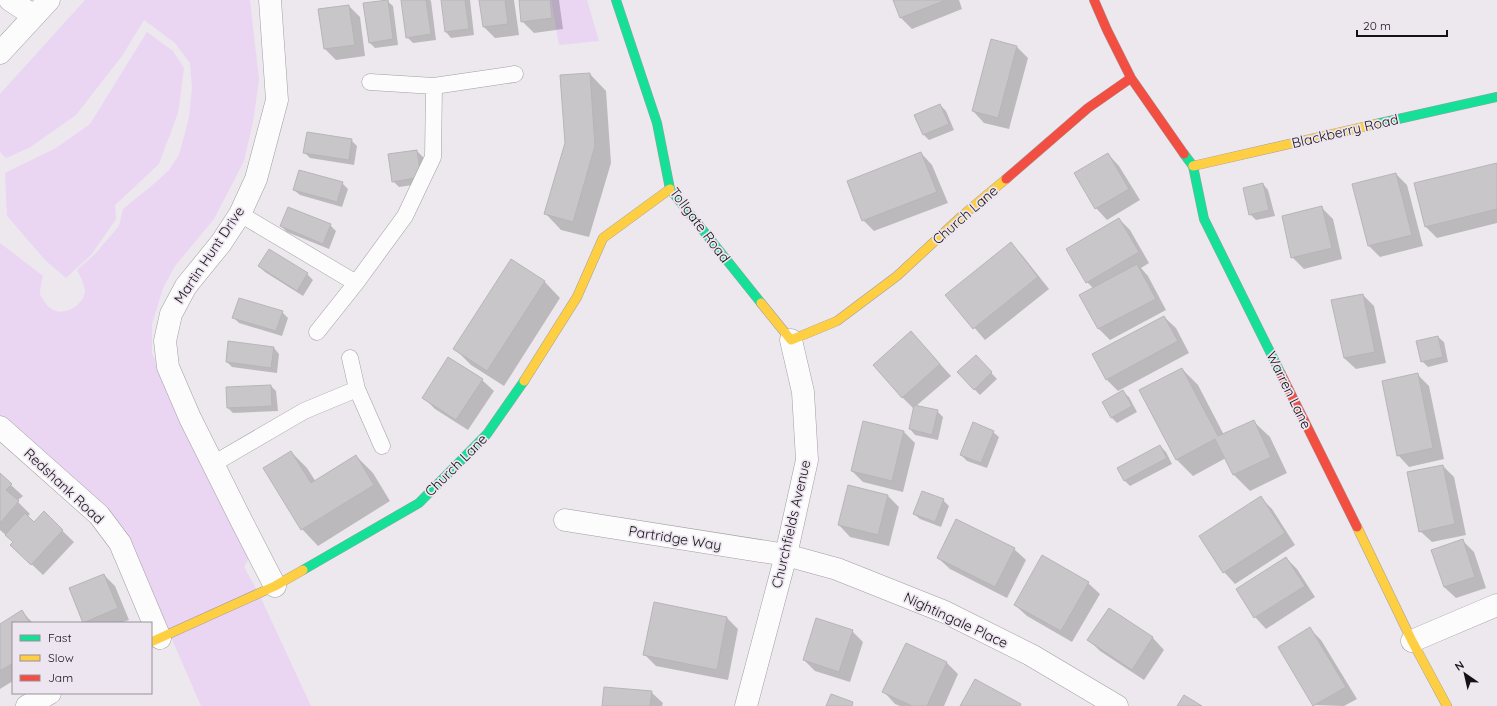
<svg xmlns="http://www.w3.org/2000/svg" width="1497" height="706" font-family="Quicksand,sans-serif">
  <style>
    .green { fill: #ead6f3 }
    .shadow { fill: #0003 }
    .building { fill: #c9c6ca; stroke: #b8b5b9 }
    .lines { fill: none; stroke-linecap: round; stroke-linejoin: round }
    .lane-casing { stroke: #a19ea2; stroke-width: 17 }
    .street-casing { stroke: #a19ea2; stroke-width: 23 }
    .fast-casing { stroke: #a19ea2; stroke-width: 10 }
    .slow-casing { stroke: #a19ea2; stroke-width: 10 }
    .jam-casing { stroke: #a19ea2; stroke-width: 10 }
    .lane { stroke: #fcfcfc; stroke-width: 16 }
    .street { stroke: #fcfcfc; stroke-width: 22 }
    .fast { stroke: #16e098; stroke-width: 9 }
    .slow { stroke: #ffcf43; stroke-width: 9 }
    .jam { stroke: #f24e42; stroke-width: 9 }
    .labels { text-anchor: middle; stroke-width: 3.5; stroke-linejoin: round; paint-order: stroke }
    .street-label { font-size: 14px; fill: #151216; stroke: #ede5f0 }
  </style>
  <rect width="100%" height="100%" fill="#ece8ed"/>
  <!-- green -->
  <path class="green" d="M85,0H250L259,80L253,122L244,161L214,219L175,266L163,288L152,324V353L166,386L255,548L244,567L259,594L311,706H201L123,527L112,515L0,415V243L43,276L41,283L40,295C43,299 46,305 50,308C62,318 85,306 85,290C84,284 80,275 77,270L95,254L119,226L123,209L155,183L169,170L179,155L189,118L192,88L190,63L175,43L144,20L122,56L76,115L29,148L6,158L0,152V94Z
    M551,0H587L599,41L559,45Z
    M147,32L173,51L184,68L178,113L159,164L115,205L116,219L91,255L66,278L46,261L7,216L5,173L56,148L90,124Z"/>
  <!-- shadow -->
  <path class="shadow" d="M402,0H430L431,1L436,40L413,43L407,37Z
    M442,0H470L474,35L451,38L446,32Z
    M480,0H514L519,35L495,38L484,27Z
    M520,0H559L563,29L534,33L522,21Z
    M894,0H959L962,9L912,29L901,18Z
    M387,1L393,6L398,45L375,48L370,43Z
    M349,6L360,17L365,56L336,60L325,49Z
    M1017,47L1028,58L1009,129L984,123L973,111Z
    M590,74L606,91L611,163L589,237L561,230L545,213Z
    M940,105L946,111L954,130L929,140L924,135L915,116Z
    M351,140L357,146L354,165L310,158L305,153Z
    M417,151L423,157L426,183L399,187L393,181Z
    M921,153L932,165L948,203L874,231L863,220Z
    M1108,154L1119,166L1140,200L1107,220L1096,208Z
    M1497,164V223L1437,238L1426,227Z
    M1396,174L1407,185L1423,246L1380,257L1369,246Z
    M342,183L348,189L342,207L300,195L294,190Z
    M1263,184L1268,190L1275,216L1256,220L1250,214Z
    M1321,207L1333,219L1342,259L1304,269L1292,257Z
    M1119,219L1130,230L1149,263L1141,268L1148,276L1166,310L1110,340L1099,329L1081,295L1093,288L1087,282Z
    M330,225L336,231L329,249L287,232L281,226Z
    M1011,244L1022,255L1049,289L985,340L946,295Z
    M259,266L307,274L313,280L303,296L265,272Z
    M544,281L560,298L504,386L471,365L455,349Z
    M1363,295L1374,306L1386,363L1356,369L1344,358Z
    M282,312L288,318L282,336L239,323L233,317Z
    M1164,317L1176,328L1189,353L1118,391L1107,380L1094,355Z
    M911,332L951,376L916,406L937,411L943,417L938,440L915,435L910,429L914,409L902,397Z
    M1438,337L1444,342L1448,362L1428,367L1422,361Z
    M274,348L279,354L277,373L232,367L227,362Z
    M981,362L997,379L980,395L974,389Z
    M1182,369L1198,385L1224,435L1253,421L1270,437L1287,473L1250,491L1233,474L1226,458L1193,476L1176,459Z
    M1417,374L1429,386L1444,459L1409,467L1398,455Z
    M482,380L494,391L468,430L435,409L424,398Z
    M271,386L276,391L278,411L233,413L228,408Z
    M1123,392L1129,397L1137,412L1117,423L1112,418L1103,402Z
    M904,432L915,443L903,492L863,482L852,471Z
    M993,432L999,437L987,468L967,461L961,455Z
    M1160,446L1166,452L1172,464L1130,486L1125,481Z
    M291,452L307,468L316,482L356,456L373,473L390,501L318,546L302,529Z
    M1443,466L1454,477L1466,535L1432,542L1420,531Z
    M0,475L23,496L17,501L30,514L27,517L34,523L44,513L74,542L43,575L23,556L14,542L0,530Z
    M888,496L899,507L889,546L850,537L839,525Z
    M1261,498L1272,509L1295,545L1235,584L1224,572Z
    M943,500L949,506L941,527L920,519L914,514Z
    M1462,540L1474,552L1486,588L1456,598L1444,587Z
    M1014,549L1026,560L1007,598L950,569L938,558Z
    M1286,558L1297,569L1315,597L1266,629L1255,617Z
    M104,575L115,586L129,620L120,623H85L84,622Z
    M1088,583L1100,594L1072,642L1027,616L1015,605Z
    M655,603L727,618L738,629L728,680L656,666L644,654Z
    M1109,609L1153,638L1164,650L1144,680L1100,651L1089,640Z
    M22,612L33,623H13V681L0,689V625Z
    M1310,629L1321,640L1357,699L1344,706L1314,705Z
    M852,631L863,642L850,682L815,671L804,660Z
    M906,644L947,663L958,674L944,706H900L895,704L884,692Z
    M651,692L663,703L662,706H603Z"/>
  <!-- building -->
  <path class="building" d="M388,0L393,39L369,43L363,3Z
    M401,0H426L431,34L406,38Z
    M441,0H465L469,29L445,32Z
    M479,0H505L508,24L483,27Z
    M519,0H550L552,18L521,22Z
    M893,0H946L900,18Z
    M349,5L355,45L324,49L318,9Z
    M991,39L1017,46L998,118L972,111Z
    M590,73L595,146L573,222L544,214L565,143L560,75Z
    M940,104L949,124L923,135L914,115Z
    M307,132L352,139L349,160L303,153Z
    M417,150L421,177L392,182L388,154Z
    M921,152L937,192L862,221L847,181Z
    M1108,153L1129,189L1095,209L1074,173Z
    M1497,163V209L1425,227L1414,183Z
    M299,170L343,182L337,202L293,190Z
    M1396,173L1412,235L1368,246L1352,184Z
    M1263,183L1269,210L1249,215L1243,188Z
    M1322,206L1332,248L1291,258L1282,216Z
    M288,207L331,224L323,244L280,226Z
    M1119,218L1139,252L1086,283L1066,249Z
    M1011,242L1038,277L973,329L945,295Z
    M269,249L308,273L297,291L258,266Z
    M511,259L545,281L487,371L453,349Z
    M1137,264L1156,299L1098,329L1079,295Z
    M1363,294L1375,352L1344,358L1331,300Z
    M239,298L283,311L276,331L232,318Z
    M1164,316L1178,341L1106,380L1092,354Z
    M911,331L940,364L902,398L873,365Z
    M1438,336L1443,357L1421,362L1416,341Z
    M228,341L274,347L271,368L226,362Z
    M976,355L992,372L974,390L957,372Z
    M448,357L483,379L456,420L422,398Z
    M1182,368L1218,436L1254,420L1271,457L1233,475L1215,439L1176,460L1139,390Z
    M1418,373L1433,448L1397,456L1382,381Z
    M271,385L272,406L227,408L226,387Z
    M1123,390L1132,406L1111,418L1102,402Z
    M914,405L938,410L932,435L909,429Z
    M863,421L904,431L892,481L851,471Z
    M973,422L994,431L981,463L960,455Z
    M1160,445L1167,458L1124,481L1117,468Z
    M291,451L311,483L356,455L374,485L301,530L263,468Z
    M1443,465L1455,524L1419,532L1407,472Z
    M0,473L12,484L6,490L19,501L0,523Z
    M848,485L888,495L878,535L838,525Z
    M922,491L944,499L935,522L913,514Z
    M1261,496L1285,533L1223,573L1199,536Z
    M44,511L63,530L31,565L10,545L13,542L5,535L25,513L34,522Z
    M956,519L1015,548L995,587L937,558Z
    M1463,539L1475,577L1444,587L1431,550Z
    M1042,555L1089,582L1061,631L1014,605Z
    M1286,557L1305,586L1254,618L1236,589Z
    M104,574L118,608L83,623L69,588Z
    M654,602L727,617L717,670L643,655Z
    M1109,608L1153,637L1132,670L1087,640Z
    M22,610L30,623H13V663L0,671V624Z
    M816,618L853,630L839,672L803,660Z
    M1310,627L1346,687L1313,706L1278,647Z
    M906,643L947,662L927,706H912L882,692Z
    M975,679L1021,704L1020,706H960Z
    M604,687L652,691L650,706H602Z
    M831,694L853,702L852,706H826Z
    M1184,695L1202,706H1177Z"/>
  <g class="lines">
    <defs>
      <path id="lane" d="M434,86L515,74
        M240,214L356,283L317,332
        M356,283L405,216L433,157L434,86L370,82
        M350,358L357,389
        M213,464L304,411L357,389L382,446"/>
      <path id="street" d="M10,0L34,16
        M270,0L277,100L256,179L240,214L221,243L186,286L171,314L165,341L168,367L190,418L241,520L275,586
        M0,53L49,0
        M0,427L99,515L120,543L160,638
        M565,520L786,555L837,569L945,612L1031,655L1117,706
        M1412,641L1497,605
        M27,706L50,693
        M746,706L786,555L807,460L803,392L791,340"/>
      <path id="fast" d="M616,0L657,123L670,189L761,303
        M1376,124L1497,97
        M1184,154L1193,166L1204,219L1281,374
        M303,570L419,503L487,434L524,381"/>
      <path id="slow" d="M1193,166L1376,124
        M761,303L791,340L837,321L897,276L963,215L1006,179
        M524,381L577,297L603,238L670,189
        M1357,527L1412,641L1447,706
        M151,642L275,586L303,570"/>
      <path id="jam" d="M1094,0L1107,30L1131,78L1184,154
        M1006,179L1088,108L1131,78
        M1281,374L1357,527"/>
    </defs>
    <!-- lane casing -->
    <use href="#lane" class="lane-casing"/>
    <!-- street casing -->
    <use href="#street" class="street-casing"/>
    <!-- fast casing -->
    <use href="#fast" class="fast-casing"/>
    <!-- slow casing -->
    <use href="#slow" class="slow-casing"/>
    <!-- jam casing -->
    <use href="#jam" class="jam-casing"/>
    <!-- lane -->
    <use href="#lane" class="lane"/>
    <!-- street -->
    <use href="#street" class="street"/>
    <!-- fast -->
    <use href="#fast" class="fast"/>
    <!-- slow -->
    <use href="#slow" class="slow"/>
    <!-- jam -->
    <use href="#jam" class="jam"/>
  </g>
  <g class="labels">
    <!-- street labels -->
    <g class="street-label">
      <text transform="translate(1345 131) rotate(-13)" y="5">Blackberry Road</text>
      <text transform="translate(965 215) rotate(-41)" y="5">Church Lane</text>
      <text transform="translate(700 225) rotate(53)" y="5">Tollgate Road</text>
      <text transform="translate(209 255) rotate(-56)" y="5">Martin Hunt Drive</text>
      <text transform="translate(1289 390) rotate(64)" y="5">Warren Lane</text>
      <text transform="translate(456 465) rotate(-45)" y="5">Church Lane</text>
      <text transform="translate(64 486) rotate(43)" y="5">Redshank Road</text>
      <text transform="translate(791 524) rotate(-77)" y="5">Churchfields Avenue</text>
      <text transform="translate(675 538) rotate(9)" y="5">Partridge Way</text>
      <text transform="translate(956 620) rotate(25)" y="5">Nightingale Place</text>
    </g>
  </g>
  <!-- legend -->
  <rect x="12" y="622" width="140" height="72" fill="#ede5f0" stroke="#979199"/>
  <rect x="20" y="635" width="20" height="6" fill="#16e098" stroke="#979199"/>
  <text x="48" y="642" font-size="12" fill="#151216">Fast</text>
  <rect x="20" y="655" width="20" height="6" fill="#ffcf43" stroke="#979199"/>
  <text x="48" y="662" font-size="12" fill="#151216">Slow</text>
  <rect x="20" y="675" width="20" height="6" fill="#f24e42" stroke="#979199"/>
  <text x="48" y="682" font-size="12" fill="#151216">Jam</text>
  <!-- north arrow -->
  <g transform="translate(1465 674) rotate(326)" stroke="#ede5f0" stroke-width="3" paint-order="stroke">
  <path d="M0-3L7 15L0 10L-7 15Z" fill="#151216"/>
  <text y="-6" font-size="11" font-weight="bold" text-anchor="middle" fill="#151216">N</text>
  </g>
  <!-- scale -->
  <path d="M1357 30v6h90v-6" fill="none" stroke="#151216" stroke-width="2"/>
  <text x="1363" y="30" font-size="12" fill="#151216" stroke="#ede5f0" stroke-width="3" paint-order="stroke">20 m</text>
</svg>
